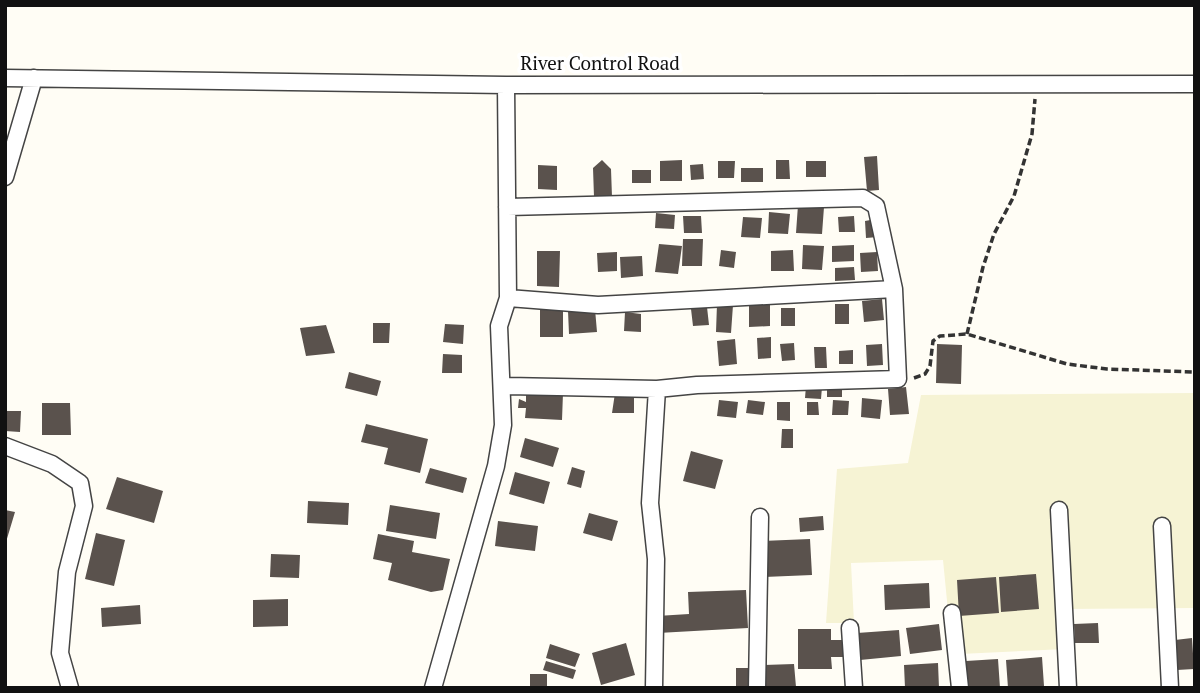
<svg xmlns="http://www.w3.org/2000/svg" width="1200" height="693" font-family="'PT Serif',serif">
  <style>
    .farmland { fill: #f6f3d4 }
    .building { fill: #5a524d }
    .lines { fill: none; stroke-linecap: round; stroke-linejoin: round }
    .street-casing { stroke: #444; stroke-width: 19 }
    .path { stroke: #333; stroke-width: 3.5; stroke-dasharray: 7 3.5; stroke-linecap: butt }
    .street { stroke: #fff; stroke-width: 16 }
    .labels { text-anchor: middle; stroke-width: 7; stroke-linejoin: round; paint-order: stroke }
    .street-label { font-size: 19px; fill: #111; stroke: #fff }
  </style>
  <rect width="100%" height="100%" fill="#fffdf5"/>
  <!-- farmland -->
  <path class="farmland" d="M1195,393V608L1065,609L1066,649L960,654L948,611L943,560L851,563L854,623H826L837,469L908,463L921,395Z"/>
  <!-- building -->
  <path class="building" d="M877,156L879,190L867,191L864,157Z
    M602,160L611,169L612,197H594L593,168Z
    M682,160V181H660V161Z
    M776,160H789L790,179H776Z
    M718,161H735L734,178H718Z
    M806,161H826V177H806Z
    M703,164L704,179L691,180L690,165Z
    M538,165L557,166V190L538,189Z
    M741,168H763V182H741Z
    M632,170H651V183H632Z
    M798,205L824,207L822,234L796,233Z
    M769,212L790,214L788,234L768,233Z
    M656,213L675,215L674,229L655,228Z
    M683,216H701L702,233H684Z
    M854,216L855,232H839L838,217Z
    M743,217L762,218L760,238L741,237Z
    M876,219L878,237L866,238L865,221Z
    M683,239H703L702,266H682Z
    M659,244L682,246L678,274L655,272Z
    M803,245L824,246L822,270L802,269Z
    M854,245V261L832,262V246Z
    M721,250L736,252L734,268L719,266Z
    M793,250L794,271H771V251Z
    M537,251H560L559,287L537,286Z
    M617,252V271L598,272L597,253Z
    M877,252L878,271L861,272L860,253Z
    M642,256L643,276L621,278L620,257Z
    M854,267L855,280L835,281V268Z
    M882,299L884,320L864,322L862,301Z
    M770,302V326L749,327V303Z
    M717,304L733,305L731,333L716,332Z
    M835,304H849V324H835Z
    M707,307L709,325L693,326L691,309Z
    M540,308H563V337H540Z
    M781,308H795V326H781Z
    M595,309L597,332L569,334L568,311Z
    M625,312L641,314V332L624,331Z
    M373,323H390L389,343H373Z
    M445,324L464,325L463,344L443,342Z
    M326,325L335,353L306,356L300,328Z
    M771,337V358L758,359L757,338Z
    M735,339L737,364L719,366L717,341Z
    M794,343L795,360L782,361L780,344Z
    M882,344L883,365L867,366L866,345Z
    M937,344L962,345L961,384L936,383Z
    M814,347H826L827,368H815Z
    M853,350V364H839V351Z
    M443,354L462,355V373H442Z
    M349,372L381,381L377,396L345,388Z
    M806,386L822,387L821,399L805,398Z
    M906,387L909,414L890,415L888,389Z
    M827,389H842V397H827Z
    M526,392L563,393L562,420L525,418L526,408H518L519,399L526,402Z
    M615,393L634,395V413H612Z
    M862,398L882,400L880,419L861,417Z
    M719,400L738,402L736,418L717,416Z
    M748,400L765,402L763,415L746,413Z
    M833,400L849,401L848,415H832Z
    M777,402H790V421L777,420Z
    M807,402H818L819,415H807Z
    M42,403H70L71,435H42Z
    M5,411H21L20,432L5,431Z
    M366,424L428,439L420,473L384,464L388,448L361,442Z
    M782,429H793V448H781Z
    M525,438L559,448L553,467L520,457Z
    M691,451L723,460L715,489L683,481Z
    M572,467L585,471L581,488L567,484Z
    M430,468L467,478L463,493L425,483Z
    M515,472L550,482L544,504L509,494Z
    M117,477L163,491L154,523L106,509Z
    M308,501L349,503L348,525L307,523Z
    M390,505L440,513L436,539L386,531Z
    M5,510L15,512L6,542H5Z
    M589,513L618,521L612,541L583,533Z
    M823,516L824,530L800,532L799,518Z
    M498,521L538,526L535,551L495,546Z
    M96,533L125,540L114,586L85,579Z
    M378,534L414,541L412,552L450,559L443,590L431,592L388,580L392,563L373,559Z
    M810,539L812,575L764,577L762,541Z
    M271,554L300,555L299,578L270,577Z
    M1036,574L1039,609L1001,612L999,577Z
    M996,577L999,613L959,616L957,580Z
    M929,583L930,608L885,610L884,585Z
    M746,590L748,628L658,633L657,616L689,614L688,592Z
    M288,599V626L253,627V600Z
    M140,605L141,624L102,627L101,608Z
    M1098,623L1099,643H1075L1074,624Z
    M939,624L942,650L910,654L906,628Z
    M798,629H831V640H845V657H831L832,669H798Z
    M899,630L901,656L860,660L857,633Z
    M1192,638L1194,669L1177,670L1175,640Z
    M626,643L635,675L601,685L592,653Z
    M550,644L580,654L575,667L546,658Z
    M1042,657L1044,686L1008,688L1006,660Z
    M998,659L1000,688H968L966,661Z
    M546,661L576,670L573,679L543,670Z
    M938,663L939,688H905L904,665Z
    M794,664L796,687L765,688L764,665Z
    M736,668H750V688H736Z
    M530,674H547V688H530Z"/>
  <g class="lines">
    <defs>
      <path id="street" d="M5,78L506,85L1195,84
        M5,177L34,78
        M508,298L598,305L894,289
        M502,386L657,389L697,385L898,379L894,289L876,206L863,198L507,207
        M5,446L52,464L80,483L84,506L67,572L60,653L70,688
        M1059,510L1068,688
        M1162,526L1170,688
        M952,613L960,688
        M850,628L854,688
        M433,688L496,466L503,425L499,326L508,298L506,85
        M654,688L656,559L650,503L657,389
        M757,688L760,517"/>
    </defs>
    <!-- street casing -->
    <use href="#street" class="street-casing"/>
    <!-- path -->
    <path class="path" d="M967,334L983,267L994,234L1014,196L1032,134L1035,99
      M914,378L925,374L930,366L933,341L940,336L967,334L1067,364L1107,369L1195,372"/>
    <!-- street -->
    <use href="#street" class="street"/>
  </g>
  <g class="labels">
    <!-- street labels -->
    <g class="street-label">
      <text x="600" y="70">River Control Road</text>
    </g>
  </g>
  <!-- border -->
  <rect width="1200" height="693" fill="none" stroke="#111111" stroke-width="14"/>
</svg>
